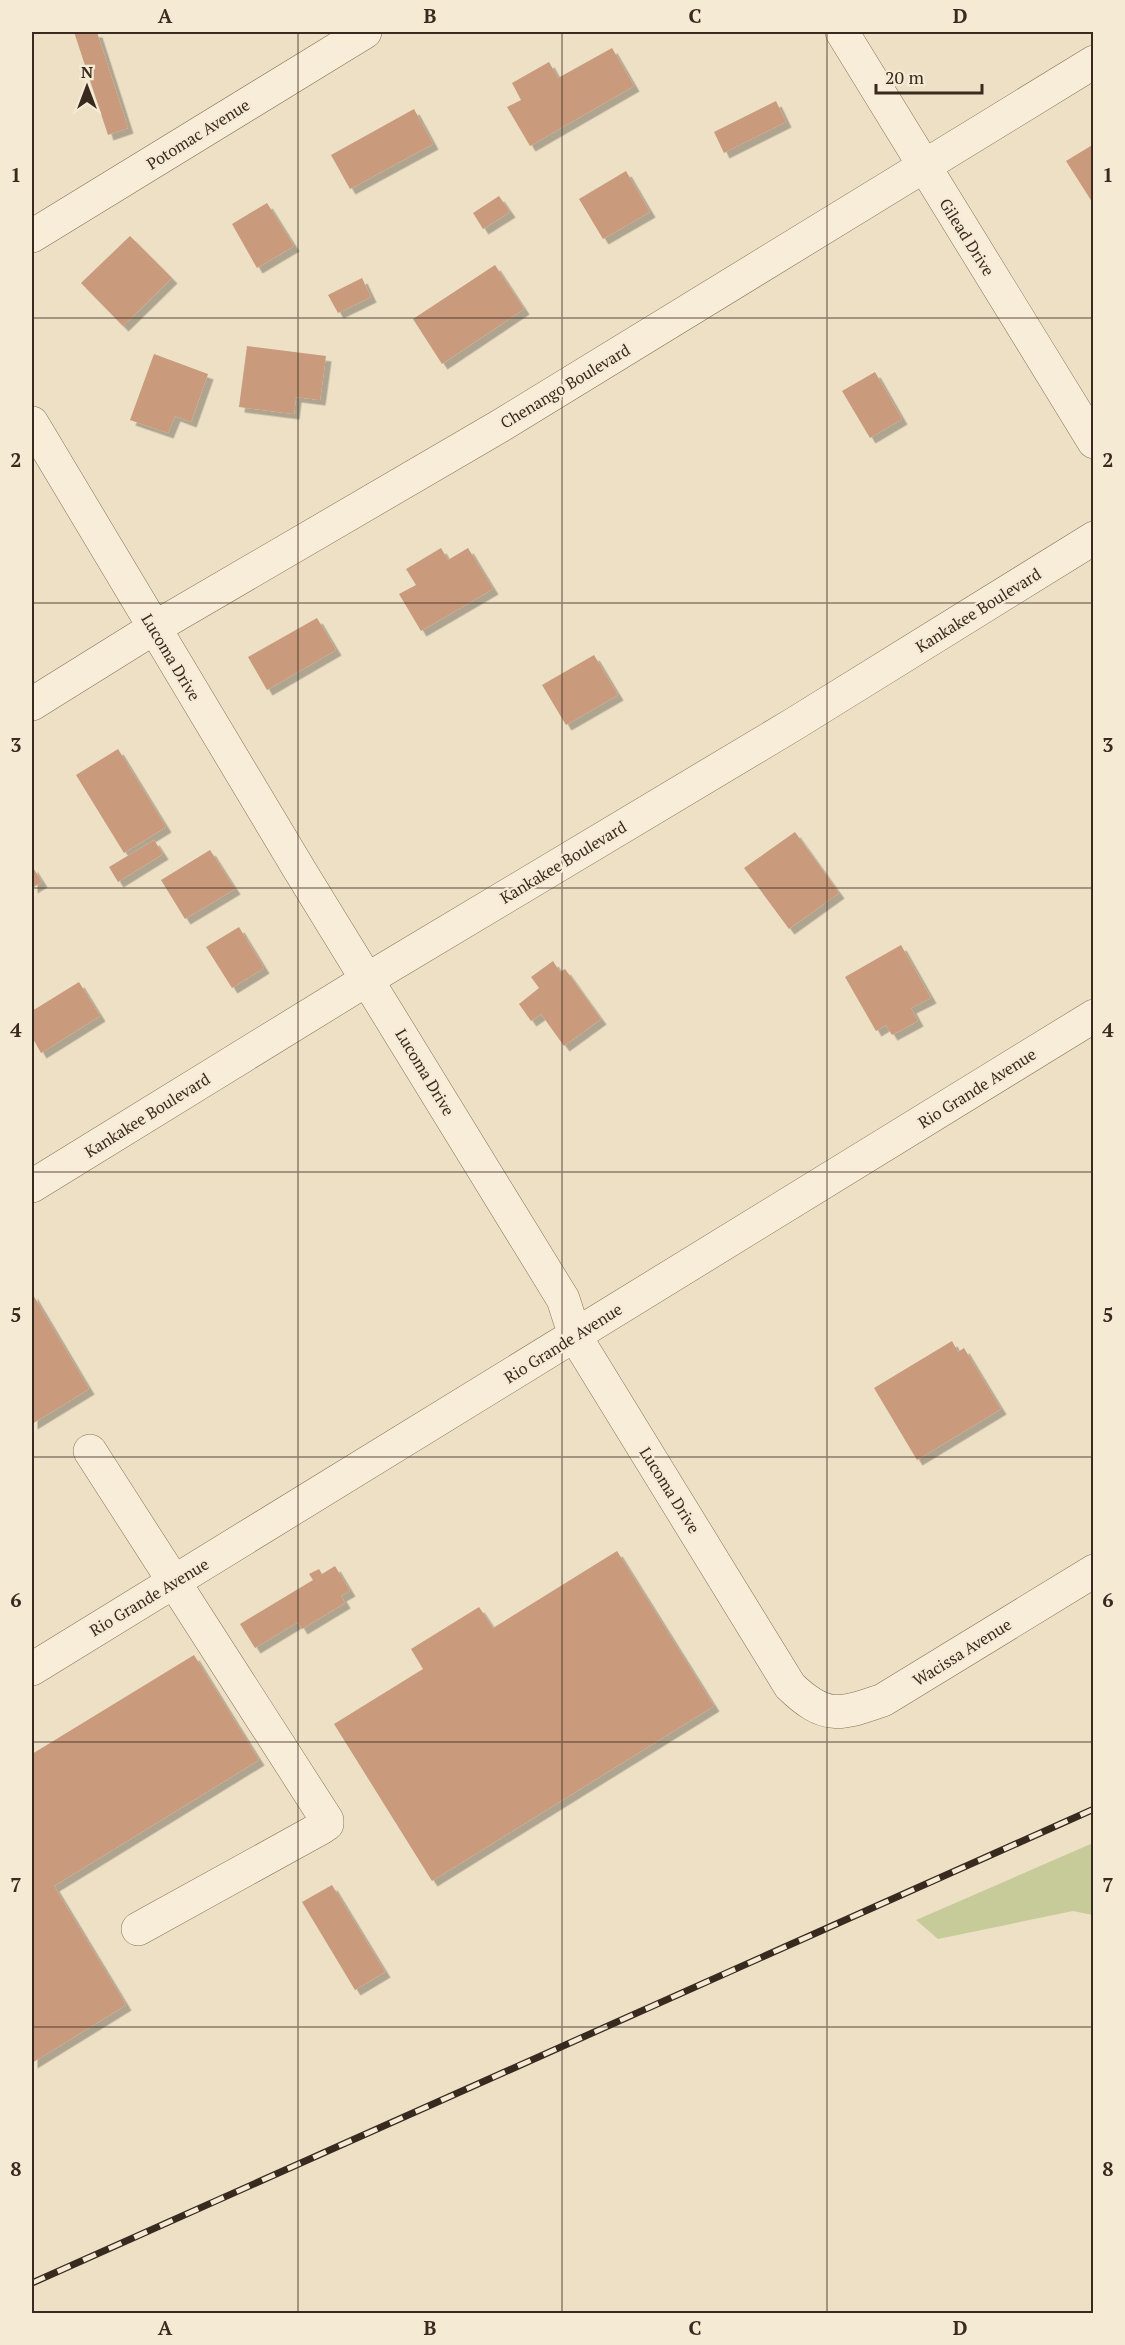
<svg xmlns="http://www.w3.org/2000/svg" width="1125" height="2345" font-family="'PT Serif',serif">
  <style>
    .green { fill: #c7cb99 }
    .building { fill: #ca9a7c; filter: url(#shadow) }
    .lines { fill: none; stroke-linecap: round; stroke-linejoin: round }
    .minor-casing { stroke: #88725b; stroke-width: 34 }
    .minor { stroke: #f8edd8; stroke-width: 33 }
    .rail-casing { stroke: #382a1f; stroke-width: 7 }
    .rail { stroke: #f5ead4; stroke-width: 4.5; stroke-dasharray: 14; stroke-linecap: butt }
    .grid { fill: none; stroke: #382a1f; stroke-width: 1.5; stroke-opacity: 0.55 }
    .labels { text-anchor: middle; stroke-width: 4.5; stroke-linejoin: round; paint-order: stroke }
    .street-label { font-size: 16px; fill: #382a1f; stroke: #f5ead4 }
    .neatline { fill: none; stroke: #382a1f; stroke-width: 2 }
    .grid-label { font-size: 20px; text-anchor: middle; font-weight: bold; fill: #382a1f }
  </style>
  <defs>
    <filter id="shadow"><feDropShadow dx="5.5" dy="5.5" stdDeviation="0" flood-color="#0004"/></filter>
  </defs>
  <rect width="100%" height="100%" fill="#ede0c5"/>
  <!-- green -->
  <path class="green" d="M1093,1843V1915L1073,1911L938,1939L916,1920Z"/>
  <!-- building -->
  <path class="building" d="M74,32H97L128,128L108,135Z
    M612,48L634,86L530,146L507,107L521,100L512,83L549,62L558,78Z
    M776,101L786,122L724,153L714,132Z
    M414,109L433,144L350,189L331,155Z
    M1094,144V205L1066,161Z
    M626,171L650,212L603,239L579,199Z
    M499,196L510,212L483,229L473,213Z
    M267,203L294,246L257,268L232,224Z
    M130,236L172,278L123,326L81,283Z
    M495,265L524,309L442,364L413,319Z
    M362,278L371,297L338,313L328,295Z
    M247,346L326,356L320,400L296,397L294,414L239,407Z
    M154,354L208,374L191,422L175,416L168,433L130,420Z
    M875,372L902,419L870,438L842,391Z
    M441,548L448,560L468,548L493,589L421,631L399,594L416,585L406,569Z
    M317,618L336,650L267,690L248,657Z
    M594,655L618,695L566,725L542,685Z
    M118,749L166,827L124,853L76,775Z
    M795,832L839,893L789,929L744,868Z
    M154,840L163,854L118,882L109,867Z
    M210,850L235,889L185,919L161,880Z
    M32,866L42,882L32,888Z
    M239,927L264,968L232,988L206,947Z
    M901,945L931,998L911,1008L918,1021L892,1035L886,1025L876,1031L845,977Z
    M553,961L560,972L565,969L601,1019L564,1046L541,1014L531,1021L519,1004L539,988L531,977Z
    M79,982L100,1016L41,1053L32,1037V1011Z
    M32,1293L89,1389L32,1424Z
    M952,1341L958,1352L964,1348L1001,1409L917,1460L874,1388Z
    M617,1551L714,1706L432,1881L334,1724L423,1669L411,1649L479,1607L493,1628Z
    M335,1566L350,1591L341,1596L345,1603L302,1629L298,1622L255,1648L240,1624L313,1580L309,1574L319,1569L322,1574Z
    M194,1655L259,1760L54,1886L126,2005L32,2063V1754Z
    M332,1885L385,1972L355,1990L302,1902Z"/>
  <g class="lines">
    <defs>
      <path id="minor" d="M842,32L1094,442
        M32,236L365,32
        M32,423L299,869L563,1299L575,1336L790,1686C825,1720 840,1715 883,1700L1094,1571
        M32,704L154,628L500,426L1094,62
        M32,1186L368,979L794,724L1094,538
        M90,1451L327,1820V1824L321,1828L138,1929
        M32,1669L1094,1016"/>
    </defs>
    <!-- minor casing -->
    <use href="#minor" class="minor-casing"/>
    <!-- minor -->
    <use href="#minor" class="minor"/>
    <defs>
      <path id="rail" d="M32,2283L1094,1809"/>
    </defs>
    <!-- rail casing -->
    <use href="#rail" class="rail-casing"/>
    <!-- rail -->
    <use href="#rail" class="rail"/>
  </g>
  <!-- grid -->
  <path class="grid" d="M298,32V2314M562,32V2314M827,32V2314M32,318H1094M32,603H1094M32,888H1094M32,1172H1094M32,1457H1094M32,1742H1094M32,2027H1094"/>
  <g class="labels">
    <!-- street labels -->
    <g class="street-label">
      <text transform="translate(198 134) rotate(-32)" y="6">Potomac Avenue</text>
      <text transform="translate(967 237) rotate(58)" y="6">Gilead Drive</text>
      <text transform="translate(565 386) rotate(-31)" y="6">Chenango Boulevard</text>
      <text transform="translate(978 610) rotate(-32)" y="6">Kankakee Boulevard</text>
      <text transform="translate(171 657) rotate(59)" y="6">Lucoma Drive</text>
      <text transform="translate(563 862) rotate(-31)" y="6">Kankakee Boulevard</text>
      <text transform="translate(425 1072) rotate(59)" y="6">Lucoma Drive</text>
      <text transform="translate(977 1088) rotate(-32)" y="6">Rio Grande Avenue</text>
      <text transform="translate(147 1115) rotate(-32)" y="6">Kankakee Boulevard</text>
      <text transform="translate(563 1343) rotate(-32)" y="6">Rio Grande Avenue</text>
      <text transform="translate(670 1490) rotate(58)" y="6">Lucoma Drive</text>
      <text transform="translate(149 1597) rotate(-31)" y="6">Rio Grande Avenue</text>
      <text transform="translate(962 1652) rotate(-32)" y="6">Wacissa Avenue</text>
    </g>
  </g>
  <!-- border -->
  <rect width="1125" height="2345" fill="none" stroke="#f5ead4" stroke-width="66"/>
  <!-- north arrow -->
  <g transform="translate(87 87)" stroke="#f5ead4" stroke-width="4.5" paint-order="stroke">
  <path d="M0-4.5L10 22L0 15L-10 22Z" fill="#382a1f"/>
  <text y="-9" font-size="16" font-weight="bold" text-anchor="middle" fill="#382a1f">N</text>
  </g>
  <!-- scale -->
  <path d="M876 84v9h106v-9" fill="none" stroke="#382a1f" stroke-width="3"/>
  <text x="885" y="84" font-size="18" fill="#382a1f" stroke="#f5ead4" stroke-width="4.5" paint-order="stroke">20 m</text>
  <rect x="33" y="33" width="1059" height="2279" class="neatline"/>
  <g class="grid-label">
    <text x="165" y="23">A</text>
    <text x="430" y="23">B</text>
    <text x="695" y="23">C</text>
    <text x="960" y="23">D</text>
    <text x="16" y="182">1</text>
    <text x="1108" y="182">1</text>
    <text x="16" y="467">2</text>
    <text x="1108" y="467">2</text>
    <text x="16" y="752">3</text>
    <text x="1108" y="752">3</text>
    <text x="16" y="1037">4</text>
    <text x="1108" y="1037">4</text>
    <text x="16" y="1322">5</text>
    <text x="1108" y="1322">5</text>
    <text x="16" y="1607">6</text>
    <text x="1108" y="1607">6</text>
    <text x="16" y="1892">7</text>
    <text x="1108" y="1892">7</text>
    <text x="16" y="2176">8</text>
    <text x="1108" y="2176">8</text>
    <text x="165" y="2335">A</text>
    <text x="430" y="2335">B</text>
    <text x="695" y="2335">C</text>
    <text x="960" y="2335">D</text>
  </g>
</svg>
